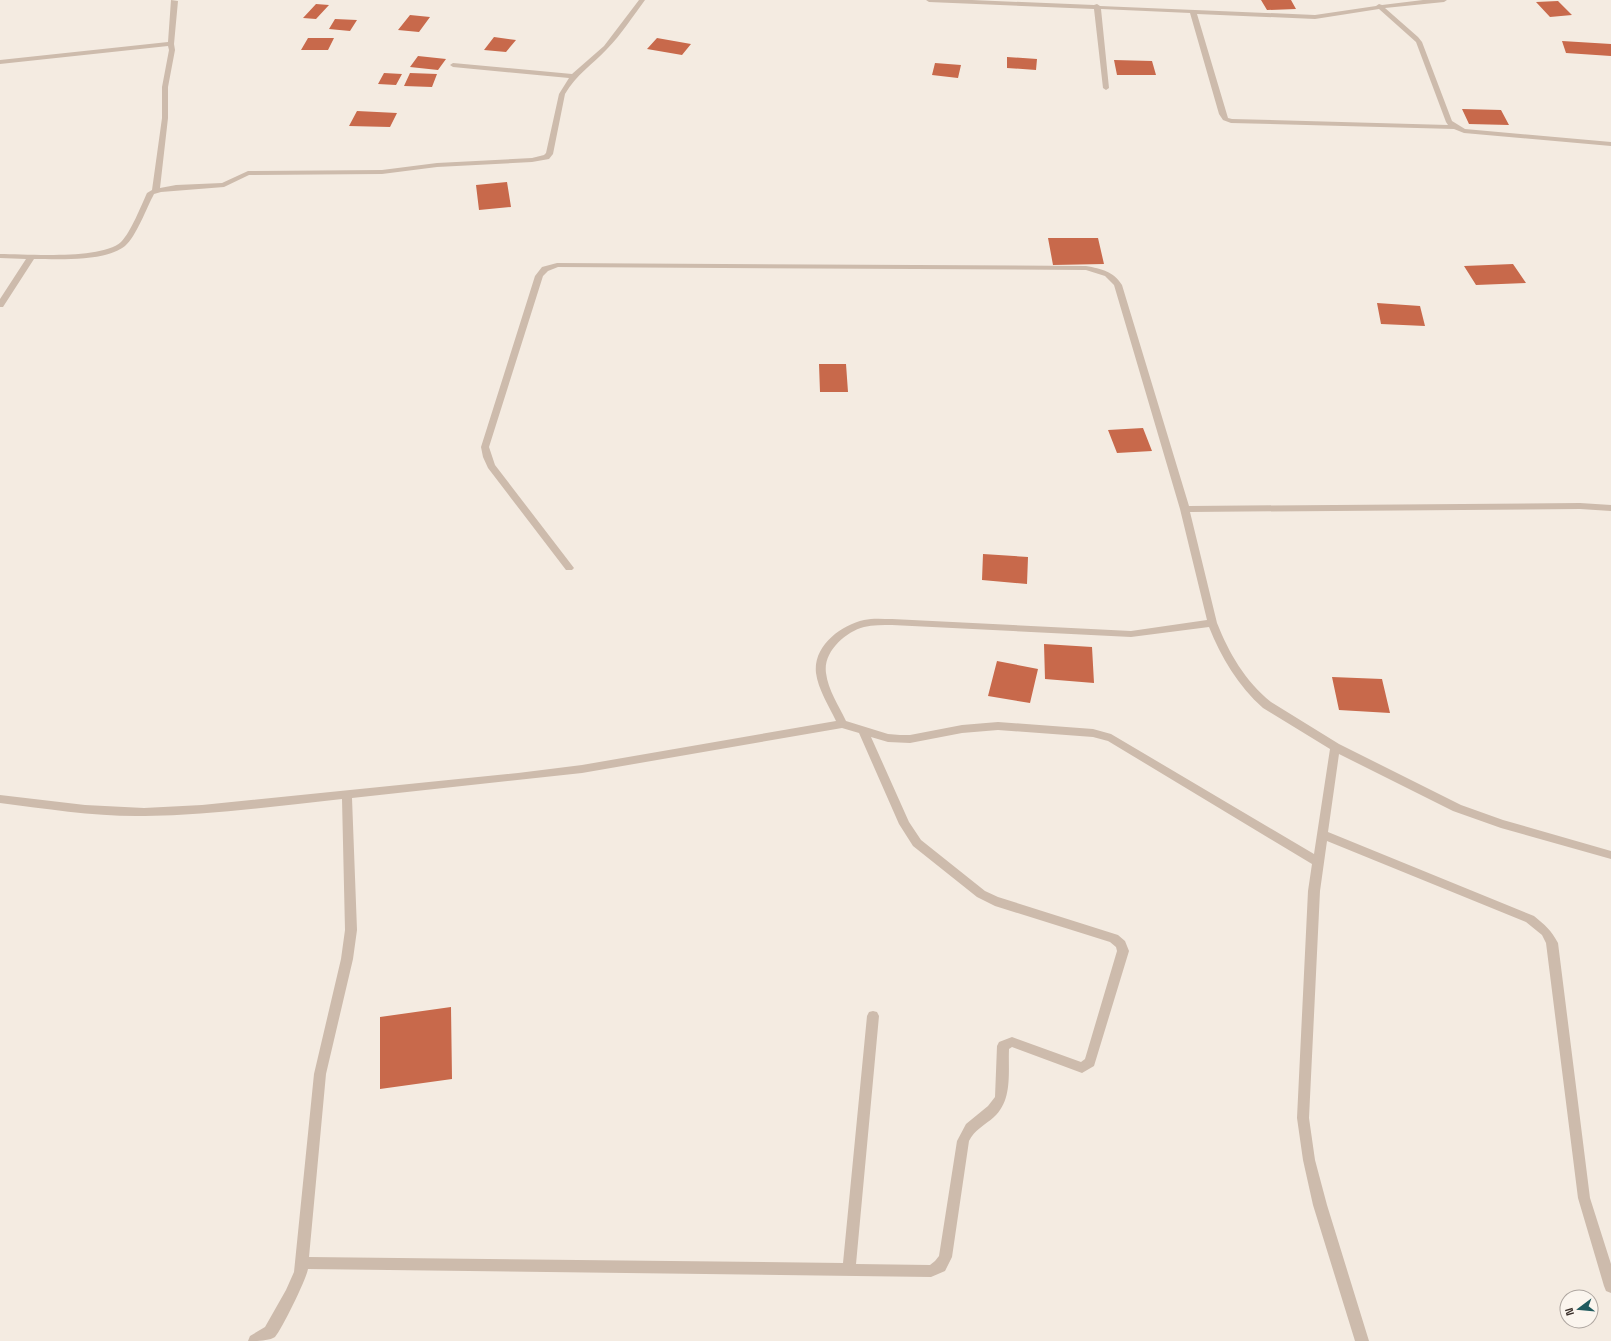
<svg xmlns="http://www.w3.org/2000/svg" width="1611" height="1341" font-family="'Space Grotesk',sans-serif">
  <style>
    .building { fill: #c8694b }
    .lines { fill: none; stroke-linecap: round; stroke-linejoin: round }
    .street { fill: #cdbbac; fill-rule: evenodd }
  </style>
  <rect width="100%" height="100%" fill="#f4ebe1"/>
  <!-- building -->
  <path class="building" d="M1261,0H1291L1296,9L1267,10Z
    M1558,1L1572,15L1550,17L1536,2Z
    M316,4L329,5L316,19L303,18Z
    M410,15L430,17L419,32L398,30Z
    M335,19L357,20L350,31L329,29Z
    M494,37L516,40L506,52L484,50Z
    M308,38H334L328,50H301Z
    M657,38L691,44L682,55L647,49Z
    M1562,41L1611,44V56L1566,53Z
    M418,56L446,59L438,70L410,67Z
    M1007,57L1037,59L1036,70L1007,68Z
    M1114,60L1152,61L1156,75H1117Z
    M935,63L961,65L958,78L932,75Z
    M384,73L402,74L396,85L378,84Z
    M410,73L437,74L432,87L404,86Z
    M1462,109L1501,110L1509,125L1469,124Z
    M357,111L397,113L390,127L349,126Z
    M507,182L511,207L479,210L476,185Z
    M1048,238H1098L1104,264L1053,265Z
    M1513,264L1526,283L1476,285L1464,266Z
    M1377,303L1420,306L1425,326L1381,324Z
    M819,364H846L848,392H820Z
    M1143,428L1152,451L1117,453L1108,430Z
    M983,554L1028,557L1027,584L982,580Z
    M1044,644L1092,647L1094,683L1045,679Z
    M997,661L1038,669L1030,703L988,696Z
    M1332,677L1382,679L1390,713L1339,710Z
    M451,1007L452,1079L380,1089V1017Z"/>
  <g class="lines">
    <!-- street -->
    <path class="street" d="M171,0L178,1L174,44L175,50L168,87V118L160,188L176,185L222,183L248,171L382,170L437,163L532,158L544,155L546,153L559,94L569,78L453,67L450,65L453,63L572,74L604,46L639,0H645C633,16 621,35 607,49C593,64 576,75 565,94L553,154L549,159L532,162L437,167L382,174L249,175L224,187L161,192L154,194C147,207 136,237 125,246C105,262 59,259 34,259L3,307H0V299L26,259L0,258V254C27,254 101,260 121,242C131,232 141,206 147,193L152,190L162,118V87L169,50L168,46L0,64V60L168,42Z
      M926,0H972L1094,5L1097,4L1100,6L1315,15L1376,6L1379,4L1382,5L1423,0H1447L1444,2L1385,8L1418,37L1422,42L1452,121L1465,129L1611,142V146L1464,133L1454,129L1231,123L1223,120L1219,114L1190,13L1101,9L1109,88L1106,90L1103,88L1094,9L929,2ZM1379,9L1416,42L1446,122L1448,125L1232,119L1228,118L1197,14L1315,19Z
      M557,263L1086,266C1102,269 1113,271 1122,285L1189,506L1580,503L1611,505V511L1580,509L1190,512L1217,623C1229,653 1245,681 1271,702L1339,744L1461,805L1503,820L1611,851V859L1501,828L1453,811L1339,754L1328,832L1534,916C1545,925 1551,930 1558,943L1590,1198L1611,1264V1293L1606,1291L1604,1286L1578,1198L1546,943L1542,935L1526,922L1327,841L1320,891L1309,1118L1315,1160L1327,1205L1369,1341H1355L1313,1205L1303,1160L1297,1118L1308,891L1312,864L1108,741L1093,737L998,730L962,733L910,743L888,742L871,737L909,822L921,840L985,891L998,897L1118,935L1125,941L1129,951L1094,1066L1082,1073L1012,1047L1009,1049C1008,1072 1013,1100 994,1117C985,1125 974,1130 969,1141L952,1257L945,1271L931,1277L308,1269C306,1280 282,1329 275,1337C269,1341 257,1341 248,1341L250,1336L265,1327L286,1290L294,1272L314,1074L341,959L345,930L342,799C276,806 211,815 145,816C97,817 48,809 0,803V795L85,805L144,808L202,805L518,773L582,765L836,721C829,706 818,689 816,673C813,646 841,625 864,620C873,618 883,619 892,619L1131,631L1207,620L1180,509L1114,285L1105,276L1086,270L558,267L548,271L543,276L489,447L495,465L574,568L572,570H566L488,468L483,457L481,447L535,276L542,267ZM892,625L1131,637L1209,627C1221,657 1238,686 1263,708L1330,749L1314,854L1111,734L1093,729L998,722L962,725L910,735H900L888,734L846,721C839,706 828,690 826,673C823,652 845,632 864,627C873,625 883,625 892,625ZM842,728L859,733L899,824L913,846L977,897L995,906L1110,942L1116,947L1117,951L1085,1059L1081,1062L1012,1037L999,1042L997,1046L995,1097L988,1106L966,1124L957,1141L939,1256L935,1261L930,1265L856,1264L879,1016L877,1012L873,1011L869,1012L867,1016L843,1263L309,1257L326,1074L353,959L357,930L352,798L582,773Z"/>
  </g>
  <!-- north arrow -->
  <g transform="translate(1579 1309) rotate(254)"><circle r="19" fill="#fbf5ee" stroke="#aea6a0"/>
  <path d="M0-3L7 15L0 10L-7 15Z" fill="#1f5a5e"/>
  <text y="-6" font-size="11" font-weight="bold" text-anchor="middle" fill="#3b302b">N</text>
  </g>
</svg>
